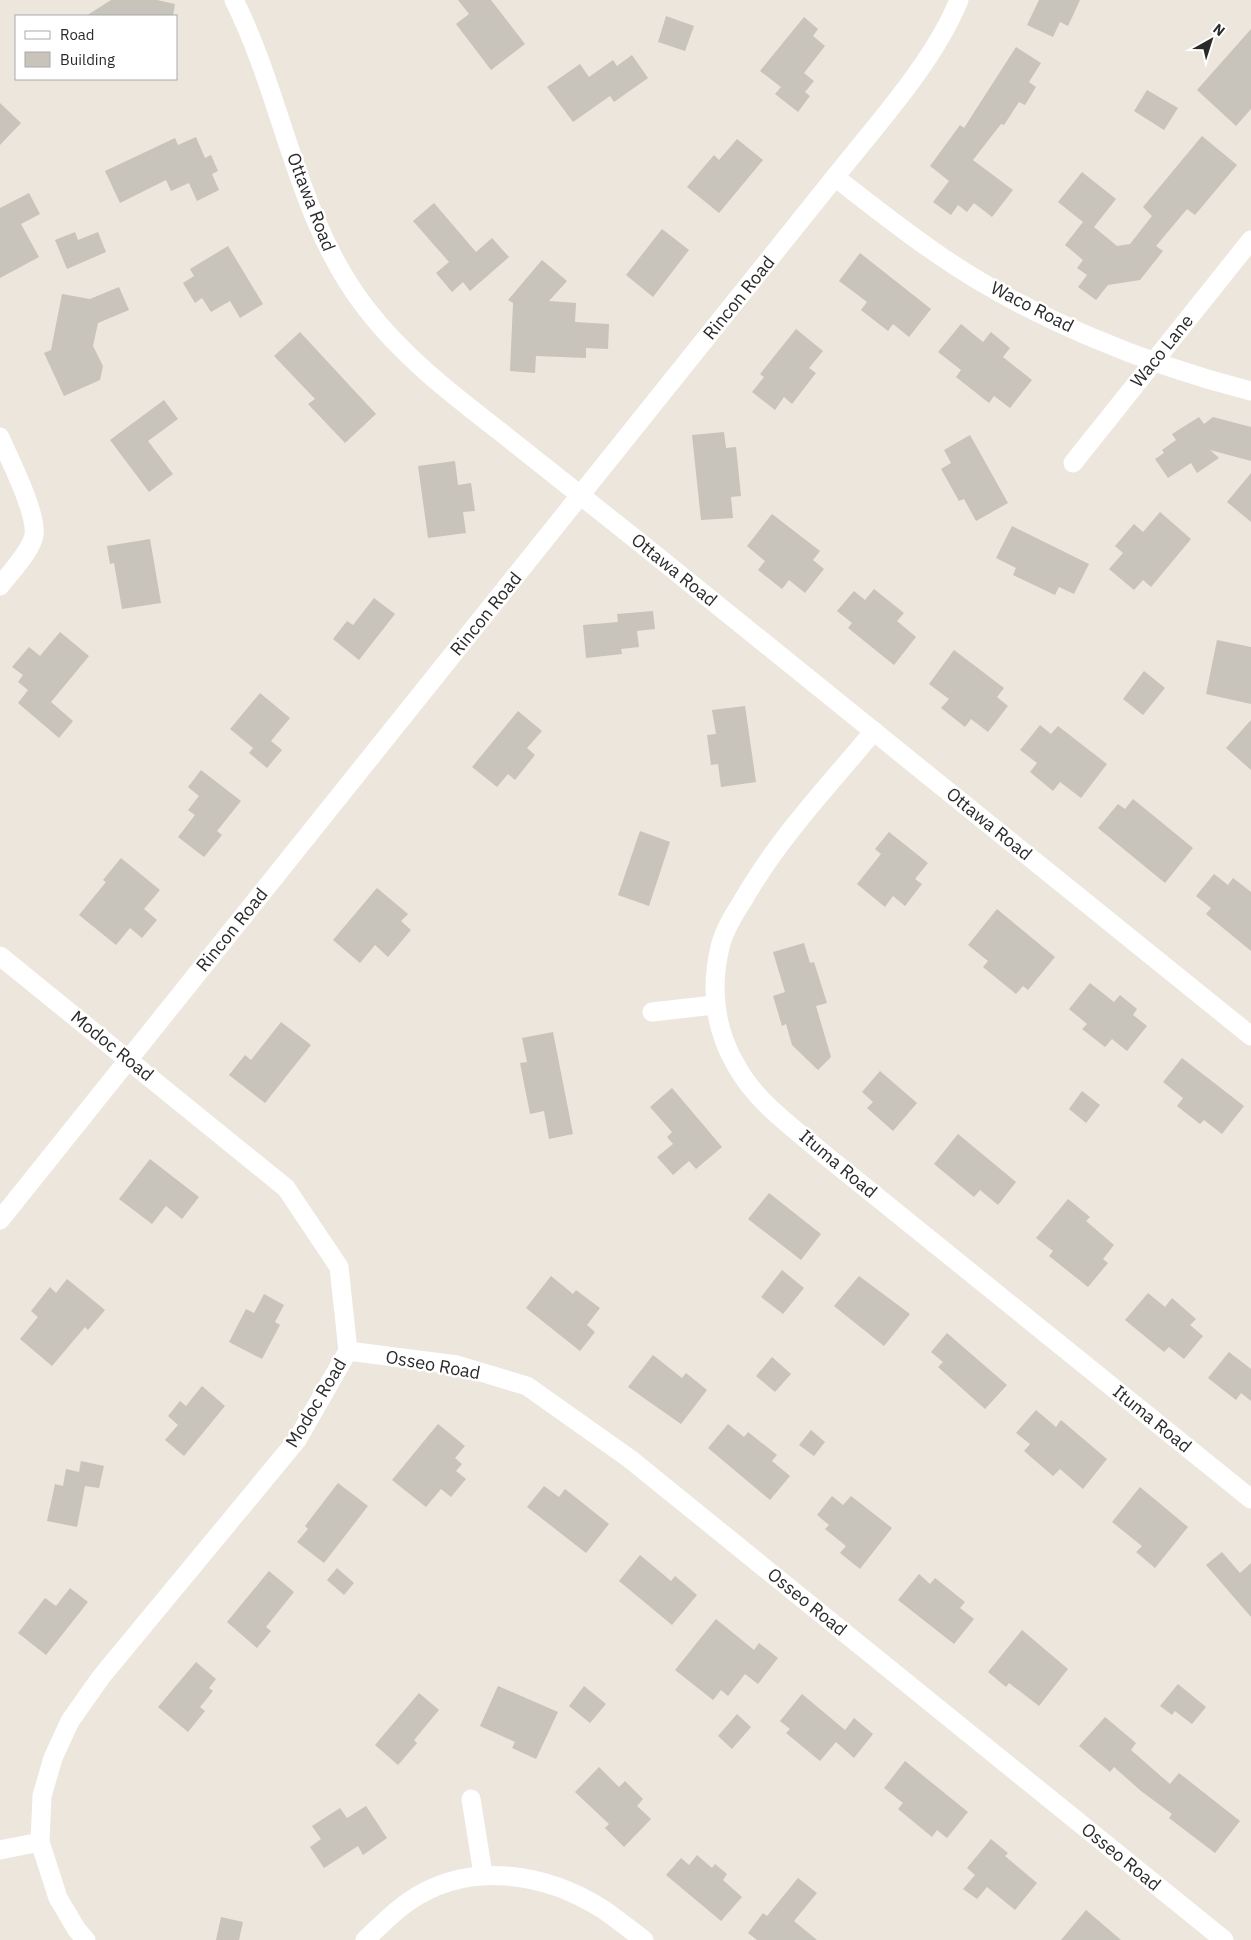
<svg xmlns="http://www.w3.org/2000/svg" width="1251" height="1940" viewBox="0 0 1251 1940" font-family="'IBM Plex Sans',sans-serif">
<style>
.building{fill:#c8c3bb}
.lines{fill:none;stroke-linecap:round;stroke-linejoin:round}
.minor{stroke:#fff;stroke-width:19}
.labels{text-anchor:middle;stroke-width:5;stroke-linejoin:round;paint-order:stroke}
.street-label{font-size:18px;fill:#2a2a2a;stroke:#fff}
</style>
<rect width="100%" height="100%" fill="#ede6dc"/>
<g class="building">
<path d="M111 0H157L175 4 173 16H86Z"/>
<path d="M458 0H491L525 44 491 70 456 24 469 14Z"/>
<path d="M1039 0H1080L1068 26 1060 22 1053 37 1027 25Z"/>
<path d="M666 16 694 26 685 51 658 42Z"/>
<path d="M804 17 818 29 813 36 825 46 804 73 814 81 805 92 810 96 798 112 775 94 781 87 760 71Z"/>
<path d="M1251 29V109L1236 126 1197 90Z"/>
<path d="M1016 47 1041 63 1029 82 1036 87 1025 105 1019 102 1004 125 1001 124 973 160 1013 190 992 217 974 203 967 212 958 205 951 215 933 202 949 181 930 166 960 125 964 128Z"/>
<path d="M632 55 648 78 614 102 610 96 573 122 547 87 580 64 589 77 613 60 617 66Z"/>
<path d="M1147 90 1178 108 1164 130 1134 111Z"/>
<path d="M0 103 21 123 0 145Z"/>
<path d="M1202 136 1237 165 1195 215 1187 209 1156 246 1163 251 1140 280 1108 285 1096 300 1078 287 1087 275 1077 268 1083 260 1065 245 1083 222 1058 202 1082 172 1116 199 1094 227 1117 246 1130 244 1152 216 1143 207Z"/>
<path d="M196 137 205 158 211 155 218 171 212 174 219 190 197 201 189 183 171 191 166 180 120 203 105 171 175 138 178 145Z"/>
<path d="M737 139 763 160 719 213 687 187 714 155 719 160Z"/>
<path d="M29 193 40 214 21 224 39 257 0 278V208Z"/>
<path d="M434 203 476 252 492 238 509 257 470 291 463 282 452 292 436 273 449 262 413 221Z"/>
<path d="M662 229 689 250 653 297 626 275Z"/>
<path d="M75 232 78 240 98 232 106 252 67 269 55 240Z"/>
<path d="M228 246 263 304 240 318 230 301 211 312 202 298 195 303 183 283 194 276 190 269Z"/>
<path d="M860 253 931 309 909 337 893 324 888 331 861 310 867 302 839 281Z"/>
<path d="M542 260 567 281 549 301 576 303 575 322 609 324 608 349 586 348V358L536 356 535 373 510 371 513 303 508 300Z"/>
<path d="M119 287 129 310 98 323 93 346 103 366 100 380 64 396 44 353 51 350 62 294 90 299Z"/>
<path d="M961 324 983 342 991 332 1010 348 1003 357 1032 380 1010 408 994 396 989 403 956 377 961 370 938 352Z"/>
<path d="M796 329 823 351 809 368 816 373 792 404 784 397 775 410 752 392 764 377 760 374Z"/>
<path d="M300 332 376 414 345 443 308 404 315 399 274 356Z"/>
<path d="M164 400 178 419 148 441 173 474 149 492 110 440Z"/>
<path d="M1199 417 1204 424 1213 417 1251 427V461L1210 450 1219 458 1197 473 1191 463 1168 478 1155 459 1164 453 1162 450 1176 440 1172 434Z"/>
<path d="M724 432 726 448 736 447 741 496 731 497 733 518 701 520 692 435Z"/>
<path d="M970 435 1008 503 976 521 964 499 959 501 941 469 951 463 944 450Z"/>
<path d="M455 461 458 485 471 483 475 511 463 512 466 533 428 538 418 466Z"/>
<path d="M1251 473V522L1227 502Z"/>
<path d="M1160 512 1191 539 1151 587 1143 580 1134 590 1109 569 1123 553 1115 546 1134 524 1143 532Z"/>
<path d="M772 514 820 551 813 560 824 569 805 593 789 580 782 589 758 570 765 561 747 546Z"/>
<path d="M1012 526 1089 564 1074 594 1059 587 1055 595 1013 575 1016 568 996 558Z"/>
<path d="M150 539 161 603 122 609 114 563 110 564 107 546Z"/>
<path d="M874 589 904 613 897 621 916 637 894 665 848 628 852 623 837 611 854 591 865 600Z"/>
<path d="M374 598 395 614 359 660 333 639 347 621 353 625Z"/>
<path d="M653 611 655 629 637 631 639 647 621 649 622 654 586 658 583 625 618 622 617 614Z"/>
<path d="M60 632 89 656 51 702 73 721 59 738 18 703 28 690 18 682 23 675 12 667 29 647 40 656Z"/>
<path d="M1217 640 1251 647V704L1206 694Z"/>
<path d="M954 650 1004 688 997 697 1008 706 988 732 971 719 965 727 941 708 949 699 929 684Z"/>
<path d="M1144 671 1165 688 1143 715 1123 699Z"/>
<path d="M260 693 290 718 271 741 282 750 267 768 249 753 253 748 230 729Z"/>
<path d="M745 706 756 782 721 787 718 764 711 765 707 735 716 734 712 710Z"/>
<path d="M518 711 542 731 527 748 535 755 515 780 508 774 497 787 472 767Z"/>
<path d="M1251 720V770L1226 748Z"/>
<path d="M1040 725 1051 734 1058 726 1107 764 1081 798 1060 782 1053 791 1030 772 1037 763 1020 750Z"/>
<path d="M201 770 241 801 217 831 222 835 204 857 178 837 195 815 188 810 199 796 188 787Z"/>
<path d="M1133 799 1193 848 1165 883 1098 828 1118 804 1125 809Z"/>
<path d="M640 831 670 842 649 906 618 895Z"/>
<path d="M889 832 928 863 915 879 922 884 905 906 893 896 885 907 857 884 881 854 875 849Z"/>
<path d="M121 858 160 890 144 909 157 920 142 938 130 928 116 945 79 915 106 882 103 880Z"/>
<path d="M1214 874 1228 885 1233 878 1251 892V951L1206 914 1211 908 1196 896Z"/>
<path d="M377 888 408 914 401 921 411 930 388 957 375 945 360 963 333 940Z"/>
<path d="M997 909 1055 957 1028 990 1023 986 1016 994 983 967 988 961 968 945Z"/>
<path d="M804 943 810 963 814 962 827 1003 816 1006 831 1057 818 1070 792 1045 786 1024 782 1026 773 996 785 992 773 952Z"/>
<path d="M1090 983 1114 1002 1120 995 1137 1009 1133 1015 1147 1026 1127 1051 1112 1039 1105 1047 1082 1029 1087 1024 1069 1009Z"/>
<path d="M281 1022 311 1045 265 1103 229 1075 245 1055 251 1060Z"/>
<path d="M553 1032 573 1134 549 1139 544 1111 530 1114 520 1063 527 1062 522 1038Z"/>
<path d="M1182 1058 1244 1106 1222 1134 1204 1120 1200 1124 1177 1106 1183 1098 1163 1082Z"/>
<path d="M880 1071 917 1103 893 1131 867 1108 873 1102 862 1092Z"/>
<path d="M672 1088 722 1147 696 1169 689 1161 673 1175 657 1157 673 1144 667 1137 672 1132 650 1107Z"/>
<path d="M1082 1091 1100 1105 1086 1123 1069 1109Z"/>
<path d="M958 1134 1016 1182 998 1205 980 1190 974 1197 934 1164Z"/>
<path d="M150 1159 199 1197 182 1219 166 1206 152 1224 119 1199Z"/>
<path d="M769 1193 821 1234 801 1260 748 1219Z"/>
<path d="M1068 1199 1090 1217 1086 1221 1114 1245 1103 1259 1108 1263 1088 1287 1049 1256 1053 1251 1036 1238Z"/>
<path d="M782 1270 804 1288 783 1314 761 1297Z"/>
<path d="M551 1276 573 1294 576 1290 600 1308 587 1325 595 1332 580 1351 526 1308Z"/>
<path d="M859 1276 910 1314 884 1346 834 1306Z"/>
<path d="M67 1279 105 1310 88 1330 85 1327 52 1366 20 1339 38 1317 31 1311 50 1287 56 1293Z"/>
<path d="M1148 1293 1165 1307 1172 1298 1196 1319 1190 1325 1203 1336 1184 1359 1169 1347 1164 1352 1125 1320Z"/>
<path d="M264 1294 284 1305 275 1322 280 1325 262 1359 229 1342 246 1309 254 1313Z"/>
<path d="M947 1333 1007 1385 985 1409 938 1367 943 1362 931 1352Z"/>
<path d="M1229 1352 1251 1369V1401L1241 1393 1236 1400 1208 1378Z"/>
<path d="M653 1355 682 1378 686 1373 707 1390 681 1424 628 1387Z"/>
<path d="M772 1357 791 1374 775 1392 756 1376Z"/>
<path d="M202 1386 225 1406 184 1456 165 1440 178 1425 168 1416 180 1401 186 1406Z"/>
<path d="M1036 1410 1056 1427 1061 1420 1107 1459 1083 1489 1060 1469 1053 1476 1024 1451 1030 1444 1016 1433Z"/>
<path d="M438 1424 465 1446 455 1458 462 1464 456 1471 466 1479 451 1497 441 1489 426 1507 392 1480Z"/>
<path d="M728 1424 744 1437 748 1432 777 1455 772 1461 790 1476 770 1500 708 1448Z"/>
<path d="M811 1430 825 1442 814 1456 799 1445Z"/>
<path d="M81 1461 104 1466 99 1488 85 1486 77 1527 47 1521 55 1484 63 1486 66 1469 79 1472Z"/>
<path d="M338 1483 368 1506 324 1563 297 1542 308 1529 305 1526Z"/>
<path d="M544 1486 559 1497 565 1489 609 1524 586 1553 527 1507Z"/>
<path d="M1140 1487 1188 1527 1155 1568 1136 1552 1142 1546 1112 1522Z"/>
<path d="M832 1496 843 1505 851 1496 892 1528 860 1569 840 1553 846 1546 825 1529 829 1525 817 1515Z"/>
<path d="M1222 1552 1240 1573 1251 1563V1617L1206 1565Z"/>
<path d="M640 1555 671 1581 675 1576 697 1595 672 1625 619 1581Z"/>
<path d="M337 1568 354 1583 344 1595 327 1580Z"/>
<path d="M269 1571 294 1592 266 1627 271 1631 257 1648 227 1622Z"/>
<path d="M919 1574 930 1584 935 1578 965 1602 960 1608 974 1619 954 1644 898 1600Z"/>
<path d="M70 1588 88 1602 46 1655 18 1633 45 1598 56 1606Z"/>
<path d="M716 1619 754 1650 759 1643 778 1658 758 1684 745 1674 728 1696 721 1690 713 1700 675 1670Z"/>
<path d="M1022 1630 1068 1669 1039 1706 1009 1683 1006 1687 988 1672Z"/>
<path d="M196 1662 216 1679 209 1688 213 1691 200 1707 205 1711 188 1732 158 1707Z"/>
<path d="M1178 1684 1206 1707 1192 1724 1175 1711 1172 1715 1160 1706Z"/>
<path d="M498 1686 558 1712 536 1759 512 1748 515 1742 480 1726Z"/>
<path d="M584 1686 606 1704 590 1723 569 1706Z"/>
<path d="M419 1693 439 1710 414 1740 417 1743 398 1765 375 1745Z"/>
<path d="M802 1694 845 1730 854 1718 873 1734 854 1758 836 1742 820 1761 786 1733 790 1729 780 1721Z"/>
<path d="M737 1714 751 1727 732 1749 718 1736Z"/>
<path d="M1105 1717 1136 1743 1131 1750 1170 1784 1179 1773 1240 1821 1215 1853 1169 1818 1172 1814 1141 1791 1114 1767 1110 1772 1079 1746Z"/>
<path d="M905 1761 968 1812 947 1838 937 1830 932 1837 898 1809 903 1803 884 1788Z"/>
<path d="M599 1767 619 1787 625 1781 643 1799 637 1806 651 1819 624 1847 605 1828 609 1824 575 1792Z"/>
<path d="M366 1806 387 1838 363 1855 358 1846 324 1868 310 1847 321 1839 312 1826 340 1808 347 1818Z"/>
<path d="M991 1839 1008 1853 1005 1856 1037 1883 1015 1910 987 1887 977 1899 963 1889 975 1875 967 1868Z"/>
<path d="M697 1855 712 1868 715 1864 727 1874 723 1880 742 1897 721 1921 666 1875 681 1858 689 1865Z"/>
<path d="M798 1878 817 1893 794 1921 817 1940H757L748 1933 763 1913 767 1916Z"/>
<path d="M1086 1910 1121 1940H1061Z"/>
<path d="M221 1917 243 1922 239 1940H216Z"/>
</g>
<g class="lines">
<g class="minor">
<path d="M234 0C284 100 296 217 365 307 403 357 453 395 502 433 550 471 599 510 648 549 849 711 1050 873 1251 1036"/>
<path d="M835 177C868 203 901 229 936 253 1026 316 1144 364 1251 391"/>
<path d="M0 437C9 459 37 512 34 535 32 550 9 574 0 586"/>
<path d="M1073 463 1251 240"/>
<path d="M874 731C828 786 777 840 742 902 734 914 725 929 721 943 710 986 713 1027 737 1067 757 1103 794 1128 825 1155L1251 1499"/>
<path d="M0 956 286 1188 339 1267 348 1351 297 1440 101 1677 70 1721 53 1758 42 1796 40 1842 58 1898 77 1930 86 1940"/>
<path d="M652 1012 714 1005"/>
<path d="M0 1220 835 177C877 124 934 62 959 0"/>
<path d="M348 1351 457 1365 527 1386 630 1459 1224 1940"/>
<path d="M471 1799 483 1874"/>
<path d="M0 1850 40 1842"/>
<path d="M365 1940C379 1927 392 1913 408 1902 468 1860 545 1872 604 1910 618 1920 631 1930 644 1940"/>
</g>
</g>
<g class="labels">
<g class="street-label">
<text transform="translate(311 202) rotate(69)" y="6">Ottawa Road</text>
<text transform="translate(739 298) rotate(-51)" y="6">Rincon Road</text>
<text transform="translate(1032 307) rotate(27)" y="6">Waco Road</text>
<text transform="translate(1162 351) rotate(-51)" y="6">Waco Lane</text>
<text transform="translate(674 570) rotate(39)" y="6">Ottawa Road</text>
<text transform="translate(486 614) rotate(-51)" y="6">Rincon Road</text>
<text transform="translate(989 824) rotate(39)" y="6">Ottawa Road</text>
<text transform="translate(232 930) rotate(-51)" y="6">Rincon Road</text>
<text transform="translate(112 1046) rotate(39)" y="6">Modoc Road</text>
<text transform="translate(838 1164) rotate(40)" y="6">Ituma Road</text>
<text transform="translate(433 1365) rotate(10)" y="6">Osseo Road</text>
<text transform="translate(316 1403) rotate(-59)" y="6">Modoc Road</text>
<text transform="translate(1152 1419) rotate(39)" y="6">Ituma Road</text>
<text transform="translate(807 1602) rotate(39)" y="6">Osseo Road</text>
<text transform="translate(1121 1857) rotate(39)" y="6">Osseo Road</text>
</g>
</g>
<rect x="15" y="15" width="162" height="65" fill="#ffffff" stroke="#aaaaaa"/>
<rect x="25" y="31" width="25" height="8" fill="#ffffff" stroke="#aaaaaa"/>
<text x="60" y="40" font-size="15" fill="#2a2a2a">Road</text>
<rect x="25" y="52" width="25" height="15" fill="#c8c3bb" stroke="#aaaaaa"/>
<text x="60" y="65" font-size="15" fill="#2a2a2a">Building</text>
<g transform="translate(1211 40) rotate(39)" stroke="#ffffff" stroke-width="4" paint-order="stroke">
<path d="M0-4L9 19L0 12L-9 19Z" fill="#2a2a2a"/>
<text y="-8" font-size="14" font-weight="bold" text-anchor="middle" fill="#2a2a2a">N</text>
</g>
</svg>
